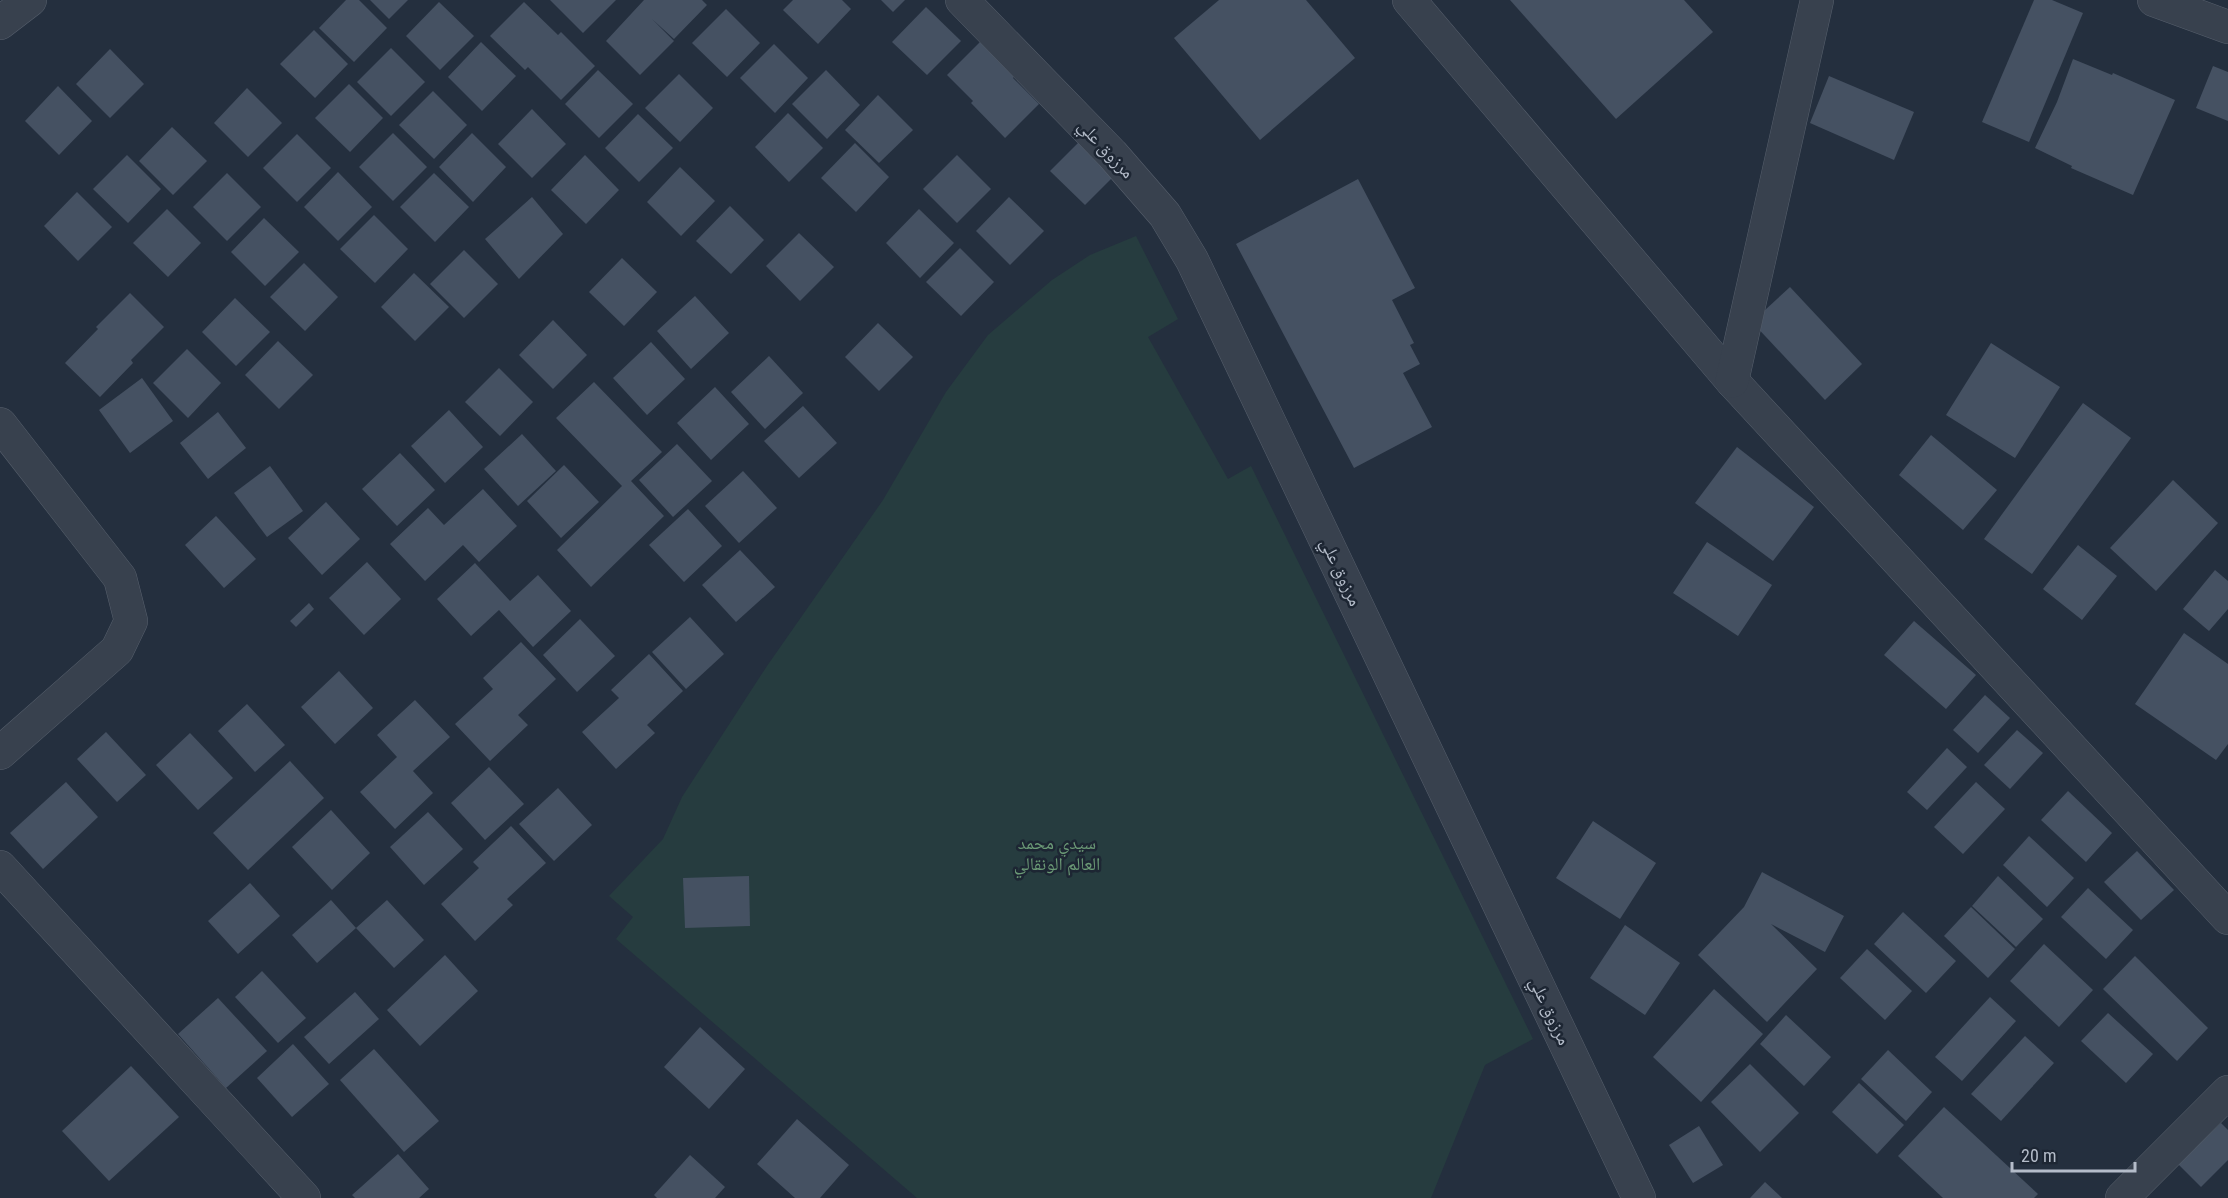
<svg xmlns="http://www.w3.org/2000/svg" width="2228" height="1198" viewBox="0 0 2228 1198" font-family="'Roboto Condensed','Noto Naskh Arabic',sans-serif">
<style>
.green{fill:#263c3f}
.building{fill:#455162}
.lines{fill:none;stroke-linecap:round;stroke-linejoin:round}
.street-casing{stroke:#565f6c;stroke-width:34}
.street{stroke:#38414e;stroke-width:33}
.labels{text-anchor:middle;stroke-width:5;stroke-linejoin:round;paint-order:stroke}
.street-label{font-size:18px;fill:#b4bcc9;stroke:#1d2633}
.park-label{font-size:18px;fill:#6b9a76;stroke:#1d2633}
</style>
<rect width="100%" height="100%" fill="#242f3e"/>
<path class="green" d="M1136 236 1178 319 1148 337 1228 479 1251 466 1533 1039 1485 1065 1431 1198H917L616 939 633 917 609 896 663 839 682 797 767 666 883 500 946 392 988 335 1052 280 1090 255Z"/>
<g class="building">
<path d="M346 0H359L387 28 354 62 319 28Z"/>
<path d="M370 0H408L389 19Z"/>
<path d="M550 0H616L583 33Z"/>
<path d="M644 0H702L707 5 674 39 652 19 674 41 640 75 606 41Z"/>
<path d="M793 0H842L851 9 818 44 783 10Z"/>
<path d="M881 0H905L893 12Z"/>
<path d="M1219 0H1306L1355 58 1260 140 1174 38Z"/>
<path d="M1510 0H1684L1713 32 1616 119Z"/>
<path d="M2034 0H2052L2083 13 2029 142 1982 122Z"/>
<path d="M439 2 474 36 440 70 406 36Z"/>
<path d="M524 2 558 35 561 32 595 66 561 100 528 67 525 70 490 36Z"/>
<path d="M926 7 961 41 927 75 892 42Z"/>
<path d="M726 9 760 43 727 77 692 43Z"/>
<path d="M314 30 348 64 315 98 280 64Z"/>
<path d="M981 41 1015 75 1013 78 1039 104 1005 138 971 103 973 101 947 75Z"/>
<path d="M481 42 516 76 482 111 448 77Z"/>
<path d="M774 44 808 78 775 113 740 78Z"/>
<path d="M391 48 425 82 391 116 357 82Z"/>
<path d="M110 49 144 84 110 118 76 84Z"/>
<path d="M2073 59 2112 75 2113 73 2175 100 2133 195 2071 168 2072 166 2035 148 2057 102Z"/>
<path d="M2213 66 2228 72V121L2196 108Z"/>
<path d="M598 70 633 104 599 138 565 104Z"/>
<path d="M826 70 860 105 827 139 792 104Z"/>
<path d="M679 74 713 108 680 142 645 108Z"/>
<path d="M1829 76 1914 112 1894 160 1810 123Z"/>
<path d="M349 84 383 118 350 152 315 118Z"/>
<path d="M58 86 92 121 59 155 25 121Z"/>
<path d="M247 88 282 123 248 157 214 123Z"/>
<path d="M433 91 467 125 434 159 399 125Z"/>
<path d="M878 95 913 130 879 163 845 130Z"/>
<path d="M532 109 566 144 532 178 498 144Z"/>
<path d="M788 113 823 148 789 182 755 147Z"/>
<path d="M638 114 673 148 639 182 605 148Z"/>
<path d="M172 127 207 161 173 195 139 161Z"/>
<path d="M393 133 427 167 393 201 359 167Z"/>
<path d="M472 133 506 167 473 202 439 167Z"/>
<path d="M297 134 331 168 297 202 263 168Z"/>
<path d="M1084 137 1119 171 1085 205 1050 171Z"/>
<path d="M855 143 889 177 856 212 821 178Z"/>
<path d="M127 155 161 189 128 223 93 189Z"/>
<path d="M585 155 619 190 586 224 551 190Z"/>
<path d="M957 155 991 189 957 223 923 189Z"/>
<path d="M680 167 715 201 681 236 647 202Z"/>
<path d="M338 172 372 207 338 241 304 207Z"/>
<path d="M227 173 261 207 227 241 193 207Z"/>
<path d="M434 173 469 207 435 242 400 207Z"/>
<path d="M1358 179 1415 288 1392 300 1414 343 1410 345 1420 364 1403 373 1432 427 1354 468 1236 244Z"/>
<path d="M77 192 112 227 78 261 44 226Z"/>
<path d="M532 197 563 234 519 279 485 239Z"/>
<path d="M1009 197 1044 231 1010 265 976 231Z"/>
<path d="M730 206 764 240 731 274 696 241Z"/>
<path d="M167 209 201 243 168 277 133 243Z"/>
<path d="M919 209 954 243 920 278 886 243Z"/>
<path d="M374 215 408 249 375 283 340 249Z"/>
<path d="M264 218 299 252 265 286 231 252Z"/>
<path d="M799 233 834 267 800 301 766 266Z"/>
<path d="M960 248 994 282 961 316 926 282Z"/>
<path d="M464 250 498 284 464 318 430 284Z"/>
<path d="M622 258 657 292 624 326 589 292Z"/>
<path d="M304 263 338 297 305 331 270 297Z"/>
<path d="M414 273 449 307 415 341 381 307Z"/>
<path d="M1790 287 1862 364 1825 400 1752 322Z"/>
<path d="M130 293 164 327 131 360 133 363 100 397 65 363 98 329 96 327Z"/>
<path d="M695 296 729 333 691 369 657 331Z"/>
<path d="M235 298 270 332 236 366 202 332Z"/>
<path d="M553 320 587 355 553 389 519 355Z"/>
<path d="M878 323 913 357 879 391 845 357Z"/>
<path d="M278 341 313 375 279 409 245 375Z"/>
<path d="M651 342 685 379 647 415 613 378Z"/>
<path d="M1991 343 2060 387 2015 458 1946 415Z"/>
<path d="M187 349 221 383 188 418 153 383Z"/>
<path d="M769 356 803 393 765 429 731 392Z"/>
<path d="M499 368 533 402 500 436 465 402Z"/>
<path d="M142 378 173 421 130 453 99 410Z"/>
<path d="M594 382 662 452 631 481 664 516 591 587 557 550 622 486 556 418Z"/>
<path d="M715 387 749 424 711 460 677 423Z"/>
<path d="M2083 403 2131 438 2032 574 1984 539Z"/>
<path d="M803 406 837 443 799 478 764 441Z"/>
<path d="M449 410 483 447 445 483 411 446Z"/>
<path d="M218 412 246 448 208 479 180 443Z"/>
<path d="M522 434 556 471 518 506 484 469Z"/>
<path d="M1931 435 1997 490 1963 530 1899 475Z"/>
<path d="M677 444 712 481 673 517 639 480Z"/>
<path d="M1737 447 1814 507 1773 561 1695 503Z"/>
<path d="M400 453 435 490 397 526 362 489Z"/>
<path d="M564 465 599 502 561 538 527 501Z"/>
<path d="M270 466 303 511 267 537 234 493Z"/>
<path d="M743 471 777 508 739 543 705 506Z"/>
<path d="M2173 480 2218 523 2156 591 2110 548Z"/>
<path d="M483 489 517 526 479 562 463 545 425 581 390 544 428 508 444 525Z"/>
<path d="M326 502 360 539 322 575 288 538Z"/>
<path d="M688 509 722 546 684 582 649 545Z"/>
<path d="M216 516 256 559 224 588 185 545Z"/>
<path d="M1707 542 1772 585 1738 636 1673 593Z"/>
<path d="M2078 545 2117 576 2082 620 2043 589Z"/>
<path d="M740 550 775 587 736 622 702 585Z"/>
<path d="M367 562 401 599 364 635 329 598Z"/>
<path d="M475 563 510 601 538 575 571 611 533 647 499 610 471 636 437 599Z"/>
<path d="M2215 570 2228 581V609L2209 631 2183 609Z"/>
<path d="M309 603 314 609 296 627 290 621Z"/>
<path d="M690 617 724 654 686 689 652 652Z"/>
<path d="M580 619 615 656 577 692 543 655Z"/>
<path d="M1914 621 1976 675 1946 709 1884 655Z"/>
<path d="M2184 633 2228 664V744L2216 760 2135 704Z"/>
<path d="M521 642 556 679 518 715 528 725 490 761 455 724 493 689 483 678Z"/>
<path d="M649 654 683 691 647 725 655 733 616 769 582 732 619 698 611 690Z"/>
<path d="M339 671 373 708 335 744 301 707Z"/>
<path d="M1985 695 2010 718 1978 753 1953 730Z"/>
<path d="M415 700 450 737 413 771 433 793 395 829 360 792 397 757 377 735Z"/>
<path d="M247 704 285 745 255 772 218 731Z"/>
<path d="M2017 730 2043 753 2010 789 1984 765Z"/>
<path d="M106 732 146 775 117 802 77 759Z"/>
<path d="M190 733 233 778 198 810 156 765Z"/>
<path d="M1947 748 1967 767 1927 810 1907 792Z"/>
<path d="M290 761 324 798 248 870 213 833Z"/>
<path d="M489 767 524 804 485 840 451 803Z"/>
<path d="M66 782 98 817 43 869 10 833Z"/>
<path d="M1976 782 2005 809 1963 854 1934 827Z"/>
<path d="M558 788 592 825 554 861 519 824Z"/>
<path d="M2068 791 2112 833 2086 862 2041 820Z"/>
<path d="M331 810 370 853 332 890 292 847Z"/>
<path d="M428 812 463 849 424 885 390 847Z"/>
<path d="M1593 821 1656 863 1620 919 1556 878Z"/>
<path d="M511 826 546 863 507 899 513 905 475 941 441 904 479 868 473 862Z"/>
<path d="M2029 836 2074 878 2047 907 2003 865Z"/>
<path d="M2137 851 2174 890 2141 920 2104 882Z"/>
<path d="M1762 872 1844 916 1825 952 1771 924 1817 969 1767 1022 1698 955 1744 907Z"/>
<path d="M749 876 750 926 685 928 683 878Z"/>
<path d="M1998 876 2043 919 2016 947 1972 906Z"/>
<path d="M250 883 280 916 238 954 208 921Z"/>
<path d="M2088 888 2133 930 2106 959 2061 917Z"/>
<path d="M331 900 356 928 317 963 292 935Z"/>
<path d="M387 900 424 940 394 968 356 928Z"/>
<path d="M1971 907 2015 949 1988 978 1944 936Z"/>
<path d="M1903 912 1956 961 1926 993 1874 944Z"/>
<path d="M1625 925 1680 963 1645 1015 1590 978Z"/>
<path d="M2044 944 2093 990 2059 1027 2010 981Z"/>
<path d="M1867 949 1912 991 1885 1020 1840 978Z"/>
<path d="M445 955 478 991 420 1046 387 1010Z"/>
<path d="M2135 956 2208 1028 2177 1061 2103 989Z"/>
<path d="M262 971 306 1018 278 1043 235 997Z"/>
<path d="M1714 989 1763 1034 1701 1102 1653 1057Z"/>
<path d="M355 992 379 1019 329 1064 304 1037Z"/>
<path d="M1990 997 2016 1021 1962 1081 1935 1057Z"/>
<path d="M218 998 267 1051 226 1088 178 1034Z"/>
<path d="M2108 1013 2153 1054 2126 1083 2081 1041Z"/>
<path d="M1786 1015 1831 1057 1804 1086 1760 1044Z"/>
<path d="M700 1027 745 1069 709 1109 664 1067Z"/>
<path d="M2025 1036 2054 1063 2001 1121 1971 1094Z"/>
<path d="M293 1044 329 1084 292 1117 257 1078Z"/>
<path d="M374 1049 439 1121 404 1152 340 1080Z"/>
<path d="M1888 1050 1932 1092 1906 1121 1861 1079Z"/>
<path d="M1750 1064 1799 1113 1760 1152 1711 1102Z"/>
<path d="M131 1066 179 1117 109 1181 62 1131Z"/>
<path d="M1859 1083 1904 1125 1877 1154 1832 1112Z"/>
<path d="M1944 1107 2038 1194 2034 1198H1943L1898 1156Z"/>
<path d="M797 1119 849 1165 820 1198H795L757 1164Z"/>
<path d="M2221 1123 2228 1130V1160L2201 1187 2178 1164Z"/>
<path d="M1699 1126 1723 1165 1693 1183 1669 1145Z"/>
<path d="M398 1154 429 1189 419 1198H355L352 1195Z"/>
<path d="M690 1155 725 1187 715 1198H657L654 1195Z"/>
<path d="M1765 1182 1782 1198H1750Z"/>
</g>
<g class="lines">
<defs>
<g id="street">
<path d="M962 0 1112 154 1165 215 1192 260 1639 1198"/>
<path d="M1409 0 1732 381 2228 918"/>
<path d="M2154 0 2228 27"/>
<path d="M0 23 30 0"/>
<path d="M1732 381 1817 0"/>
<path d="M0 424 120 578 131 621 117 650 0 753"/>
<path d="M0 867 304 1198"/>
<path d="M2122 1198 2228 1092"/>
</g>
</defs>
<use href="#street" class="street-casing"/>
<use href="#street" class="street"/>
</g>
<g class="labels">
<g class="street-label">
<text transform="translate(1106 149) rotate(47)" y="6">مرزوق علي</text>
<text transform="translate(1341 572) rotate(65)" y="6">مرزوق علي</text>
<text transform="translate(1550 1011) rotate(65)" y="6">مرزوق علي</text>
</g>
<g class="park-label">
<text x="1057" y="849">سيدي محمد<tspan x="1057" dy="21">العالم الونقالي</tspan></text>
</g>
</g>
<path d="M2012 1162v9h123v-9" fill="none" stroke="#b4bcc9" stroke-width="3"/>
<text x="2021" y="1162" font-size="18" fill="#b4bcc9" stroke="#1d2633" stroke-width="4.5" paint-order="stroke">20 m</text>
</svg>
